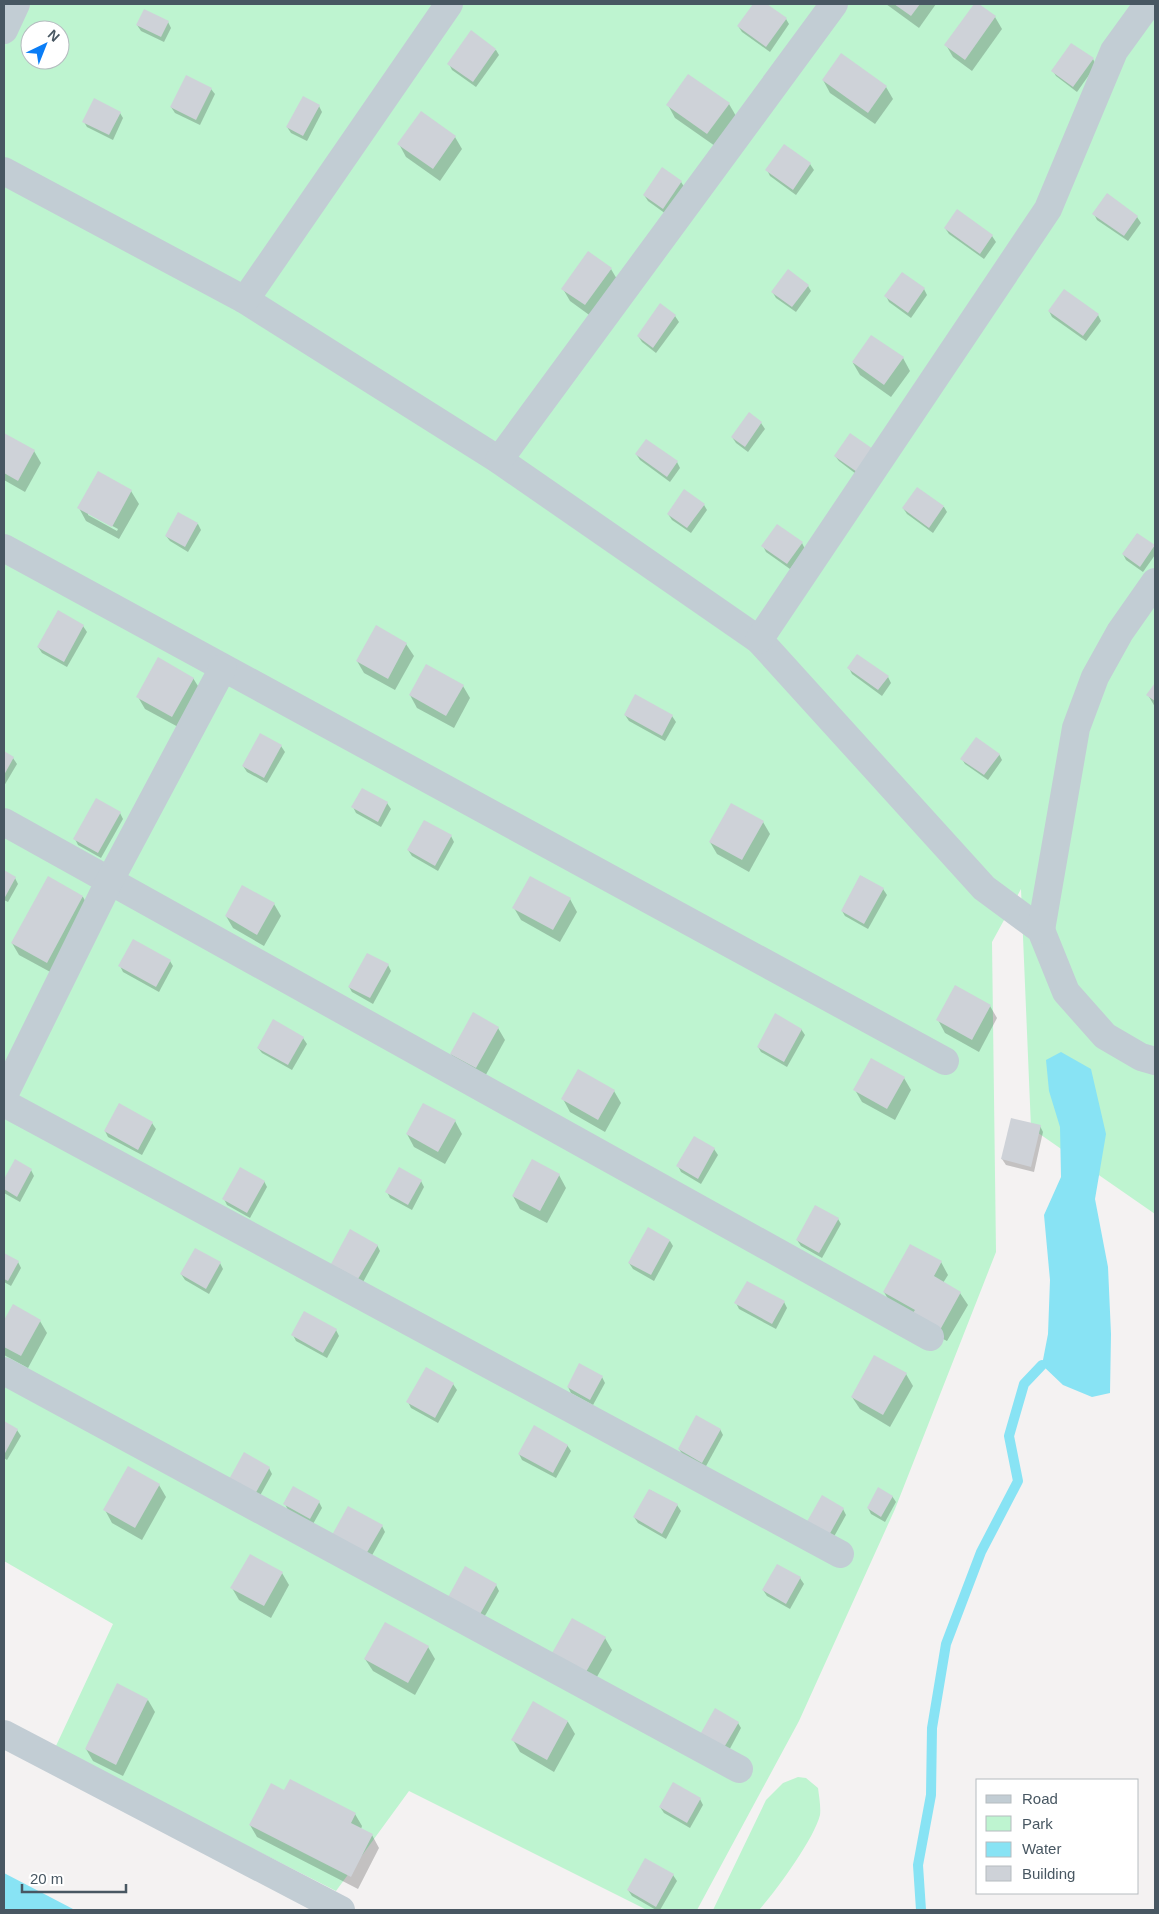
<svg xmlns="http://www.w3.org/2000/svg" width="1159" height="1914" viewBox="0 0 1159 1914" font-family="Helvetica,sans-serif">
<style>
.green{fill:#bef4d0;fill-rule:evenodd}
.water{fill:#88e3f4}
.shadow{fill:#0003;fill-rule:evenodd}
.lines{fill:none;stroke-linecap:round;stroke-linejoin:round}
.stream{stroke:#88e3f4;stroke-width:10}
.building{fill:#ced2d8}
.minor{stroke:#c2cdd4;stroke-width:28}
</style>
<rect width="100%" height="100%" fill="#f4f2f2"/>
<g class="green">
<path d="M4 4H1155V1214L1031 1128 1021 889 992 942 996 1252 895 1509 799 1721 697 1910H647L409 1791 336 1891 55 1748 113 1624 4 1561ZM30 30H60V60H30Z"/>
<path d="M798 1777 806 1778 818 1788C819 1796 821 1807 820 1815 814 1839 776 1891 759 1910H713L766 1800 783 1783Z"/>
</g>
<g class="water">
<path d="M1061 1052 1091 1069 1106 1134 1095 1199 1108 1267 1111 1334 1110 1393 1092 1397 1063 1385 1042 1365 1048 1334 1050 1280 1044 1215 1061 1177 1060 1127 1049 1091 1046 1060Z"/>
<path d="M4 1873 73 1909 75 1910H4Z"/>
</g>
<g class="shadow">
<path d="M755 4H765L786 19 789 24 770 52 742 32 738 26Z"/>
<path d="M886 4H936L919 28Z"/>
<path d="M975 4 995 17 1002 29 972 71 953 57 946 45Z"/>
<path d="M168 22 171 28 164 42 141 31 137 25Z"/>
<path d="M496 50 499 55 476 87 452 70 449 64Z"/>
<path d="M1093 59 1096 65 1077 92 1056 76 1053 71Z"/>
<path d="M823 80 886 87 893 99 875 124 830 93Z"/>
<path d="M211 89 215 94 200 125 175 113 171 107Z"/>
<path d="M729 104 736 116 715 146 675 118 668 105Z"/>
<path d="M319 106 322 112 307 141 291 133 287 127Z"/>
<path d="M120 113 123 118 113 140 87 127 84 122Z"/>
<path d="M455 137 462 149 440 181 406 157 399 144Z"/>
<path d="M784 146 810 164 814 170 796 195 770 176 767 170Z"/>
<path d="M663 169 681 182 685 188 666 214 648 201 644 195Z"/>
<path d="M1107 195 1137 217 1141 223 1128 241 1097 220 1094 214Z"/>
<path d="M957 211 992 236 996 242 984 259 949 234 945 228Z"/>
<path d="M611 269 618 281 592 317 570 301 563 289Z"/>
<path d="M902 273 924 289 927 295 911 318 889 302 886 296Z"/>
<path d="M808 286 811 291 796 312 776 298 773 293Z"/>
<path d="M1049 311 1098 315 1101 321 1086 341 1052 317Z"/>
<path d="M675 316 679 322 656 353 642 342 638 336Z"/>
<path d="M903 358 910 371 891 397 860 375 853 363Z"/>
<path d="M761 423 765 429 748 452 736 443 732 437Z"/>
<path d="M4 434 34 451 41 463 25 492 4 480Z"/>
<path d="M850 435 860 477 839 461 835 456Z"/>
<path d="M636 454 677 462 680 468 670 482 640 460Z"/>
<path d="M98 473 131 491 139 504 119 539 86 521 79 508ZM88 513 118 529 117 531 88 515Z"/>
<path d="M704 505 707 510 691 533 672 520 668 514Z"/>
<path d="M944 507 947 512 933 533 907 514 903 508Z"/>
<path d="M198 524 201 530 188 552 170 541 166 536Z"/>
<path d="M1137 534 1155 548V555L1143 572 1126 560 1123 554Z"/>
<path d="M802 543 805 549 790 569 766 552 763 546Z"/>
<path d="M83 626 87 632 67 667 42 653 38 647Z"/>
<path d="M406 644 414 656 395 690 364 673 357 661Z"/>
<path d="M849 668 888 677 891 683 882 696 852 674Z"/>
<path d="M193 678 201 691 180 728 145 709 138 697Z"/>
<path d="M1155 685V707L1148 695Z"/>
<path d="M463 686 470 698 454 728 417 708 410 695Z"/>
<path d="M625 715 672 716 676 722 665 741 629 721Z"/>
<path d="M281 746 285 752 267 783 247 772 243 766Z"/>
<path d="M4 753 13 758 17 764 4 786Z"/>
<path d="M999 754 1002 760 988 780 965 764 962 759Z"/>
<path d="M387 803 391 809 381 827 356 813 353 807Z"/>
<path d="M120 813 123 819 101 858 78 845 75 839Z"/>
<path d="M763 822 770 834 749 872 717 854 710 842Z"/>
<path d="M451 836 454 842 438 871 412 856 408 850Z"/>
<path d="M4 872 15 878 18 884 8 902 4 900Z"/>
<path d="M861 876 883 889 887 895 868 929 845 916 842 911Z"/>
<path d="M48 878 83 897 90 910 54 974 19 955 12 943Z"/>
<path d="M570 899 577 912 560 942 521 920 514 908Z"/>
<path d="M274 904 281 916 264 946 233 928 226 916Z"/>
<path d="M170 961 173 966 159 992 123 972 120 966Z"/>
<path d="M388 965 391 971 373 1004 352 992 349 987Z"/>
<path d="M990 1006 997 1018 979 1052 945 1033 938 1020Z"/>
<path d="M498 1028 505 1040 483 1080 458 1066 451 1054Z"/>
<path d="M801 1029 805 1035 787 1067 761 1052 758 1047Z"/>
<path d="M303 1038 307 1044 292 1070 262 1053 258 1048Z"/>
<path d="M904 1078 911 1090 895 1120 862 1102 855 1090Z"/>
<path d="M614 1091 621 1103 605 1132 570 1112 563 1099Z"/>
<path d="M120 1105 152 1123 156 1129 142 1155 108 1137 105 1131Z"/>
<path d="M455 1121 462 1134 445 1164 414 1147 407 1134Z"/>
<path d="M1040 1126 1043 1132 1034 1172 1006 1165 1002 1159Z"/>
<path d="M714 1149 718 1155 701 1184 681 1172 678 1166Z"/>
<path d="M15 1161 31 1170 34 1176 20 1202 4 1193V1181Z"/>
<path d="M559 1175 566 1188 547 1223 520 1209 513 1196Z"/>
<path d="M264 1181 267 1187 250 1218 227 1205 224 1199Z"/>
<path d="M421 1181 424 1187 412 1210 390 1198 387 1192Z"/>
<path d="M838 1219 841 1224 822 1258 801 1246 797 1240Z"/>
<path d="M670 1241 673 1246 654 1281 633 1269 629 1263Z"/>
<path d="M377 1245 380 1251 362 1284 336 1270Z"/>
<path d="M4 1254 18 1262 21 1268 11 1286 4 1282Z"/>
<path d="M941 1262 948 1275 943 1283 960 1293 968 1305 947 1341 920 1327 891 1304 884 1292Z"/>
<path d="M220 1263 223 1269 209 1294 185 1280 181 1274Z"/>
<path d="M784 1302 787 1308 776 1329 739 1309 736 1303Z"/>
<path d="M13 1306 40 1321 47 1333 28 1368 4 1355V1323Z"/>
<path d="M336 1330 339 1336 327 1358 296 1341 293 1335Z"/>
<path d="M906 1374 913 1386 890 1427 860 1409 852 1397Z"/>
<path d="M602 1377 605 1383 593 1405 571 1393 568 1387Z"/>
<path d="M453 1384 457 1390 438 1423 411 1408 408 1402Z"/>
<path d="M4 1422 17 1430 21 1436 7 1460 4 1458Z"/>
<path d="M720 1429 723 1435 705 1468 683 1455 679 1449Z"/>
<path d="M567 1445 571 1451 556 1478 522 1460 519 1454Z"/>
<path d="M269 1468 272 1474 257 1501 232 1487Z"/>
<path d="M159 1485 166 1497 142 1540 112 1523 105 1510Z"/>
<path d="M650 1490 677 1505 681 1511 666 1539 638 1523 634 1517Z"/>
<path d="M892 1496 896 1502 885 1522 871 1514 868 1508Z"/>
<path d="M319 1502 322 1508 313 1524 288 1510 285 1504Z"/>
<path d="M843 1509 846 1515 831 1542 810 1531Z"/>
<path d="M382 1526 385 1532 370 1559 337 1541Z"/>
<path d="M282 1573 289 1585 271 1618 239 1600 232 1588Z"/>
<path d="M800 1578 804 1584 790 1609 767 1596 763 1590Z"/>
<path d="M496 1585 499 1591 482 1621 452 1604Z"/>
<path d="M605 1638 612 1650 593 1684 561 1665Z"/>
<path d="M428 1647 435 1659 415 1695 373 1671 365 1659Z"/>
<path d="M148 1700 155 1712 123 1776 93 1761 86 1749Z"/>
<path d="M533 1703 568 1722 575 1734 554 1772 520 1752 513 1740Z"/>
<path d="M738 1723 741 1728 726 1756 703 1743Z"/>
<path d="M285 1792 355 1814 362 1826 361 1829 372 1835 379 1848 358 1889 257 1837 250 1825Z"/>
<path d="M700 1799 703 1805 690 1828 664 1813 660 1807Z"/>
<path d="M673 1875 677 1881 660 1910H656L632 1896 628 1890Z"/>
</g>
<g class="lines">
<path class="stream" d="M921 1910 918 1865 931 1795 932 1728 946 1644 981 1552 1018 1481 1009 1436 1024 1384 1042 1365"/>
</g>
<g class="building">
<path d="M753 4H767L787 18 766 47 737 26Z"/>
<path d="M894 4H920L911 16Z"/>
<path d="M974 4H979L996 16 965 60 944 45Z"/>
<path d="M144 9 169 21 161 37 136 25Z"/>
<path d="M471 30 496 49 473 82 447 64Z"/>
<path d="M1071 43 1094 58 1073 87 1051 71Z"/>
<path d="M841 53 887 86 868 113 822 80Z"/>
<path d="M688 74 730 103 707 134 666 105Z"/>
<path d="M186 75 212 88 196 120 170 107Z"/>
<path d="M303 96 320 105 303 136 286 127Z"/>
<path d="M94 98 121 112 109 135 82 122Z"/>
<path d="M421 111 456 136 433 169 397 144Z"/>
<path d="M784 144 811 163 793 190 765 170Z"/>
<path d="M662 167 682 181 663 209 643 195Z"/>
<path d="M1107 193 1138 216 1124 236 1092 214Z"/>
<path d="M957 209 993 235 980 254 944 228Z"/>
<path d="M588 251 612 268 585 305 561 289Z"/>
<path d="M788 269 809 285 792 307 771 292Z"/>
<path d="M902 272 925 288 908 313 884 296Z"/>
<path d="M1064 289 1099 314 1083 336 1048 311Z"/>
<path d="M660 303 676 315 653 348 637 336Z"/>
<path d="M871 335 904 357 884 385 852 362Z"/>
<path d="M749 412 762 422 745 447 731 437Z"/>
<path d="M4 433 35 450 18 481 4 473Z"/>
<path d="M850 433 873 449 857 472 834 456Z"/>
<path d="M646 439 678 461 667 477 635 454Z"/>
<path d="M98 471 132 490 112 527 77 508Z"/>
<path d="M917 487 944 506 929 528 902 508Z"/>
<path d="M684 489 705 504 687 528 667 514Z"/>
<path d="M178 512 198 523 185 547 165 536Z"/>
<path d="M777 524 803 542 787 564 761 546Z"/>
<path d="M1137 533 1155 545 1140 567 1122 554Z"/>
<path d="M58 610 84 625 64 662 37 647Z"/>
<path d="M376 625 407 643 388 679 356 661Z"/>
<path d="M857 654 889 676 878 690 847 668Z"/>
<path d="M158 657 194 678 172 717 136 697Z"/>
<path d="M426 664 464 685 446 716 409 695Z"/>
<path d="M1155 683V701L1146 695Z"/>
<path d="M635 694 673 715 662 736 624 715Z"/>
<path d="M260 733 282 745 264 778 242 766Z"/>
<path d="M976 737 1000 754 984 775 960 759Z"/>
<path d="M4 751 14 757 4 775Z"/>
<path d="M362 788 388 802 378 822 351 807Z"/>
<path d="M96 798 121 812 98 853 73 839Z"/>
<path d="M731 803 764 821 742 860 709 842Z"/>
<path d="M424 820 452 835 435 866 407 850Z"/>
<path d="M4 870 16 877 4 899Z"/>
<path d="M860 875 884 888 864 924 841 911Z"/>
<path d="M48 876 83 896 47 963 11 943Z"/>
<path d="M530 876 571 898 553 930 512 908Z"/>
<path d="M242 885 275 903 257 935 225 916Z"/>
<path d="M133 939 171 960 156 987 118 966Z"/>
<path d="M367 953 389 964 370 998 348 987Z"/>
<path d="M955 985 991 1005 972 1040 936 1020Z"/>
<path d="M473 1012 499 1027 476 1068 450 1054Z"/>
<path d="M775 1013 802 1029 784 1062 757 1047Z"/>
<path d="M273 1019 304 1037 288 1065 257 1048Z"/>
<path d="M871 1058 905 1077 887 1109 853 1090Z"/>
<path d="M578 1069 615 1090 598 1120 561 1099Z"/>
<path d="M119 1103 153 1122 138 1150 104 1131Z"/>
<path d="M423 1103 456 1120 438 1152 406 1134Z"/>
<path d="M1011 1118 1041 1125 1031 1167 1001 1159Z"/>
<path d="M694 1136 715 1148 698 1179 676 1166Z"/>
<path d="M15 1159 32 1169 17 1197 4 1189V1179Z"/>
<path d="M532 1159 560 1174 540 1211 512 1196Z"/>
<path d="M240 1167 265 1181 247 1213 222 1199Z"/>
<path d="M399 1167 422 1180 408 1205 385 1192Z"/>
<path d="M815 1205 839 1218 819 1253 796 1240Z"/>
<path d="M648 1227 670 1240 651 1275 628 1263Z"/>
<path d="M350 1229 378 1245 358 1279 331 1264Z"/>
<path d="M910 1244 942 1261 934 1276 961 1292 940 1330 912 1314 915 1310 883 1292Z"/>
<path d="M195 1248 221 1262 206 1289 180 1274Z"/>
<path d="M4 1253 19 1261 8 1281 4 1279Z"/>
<path d="M747 1281 785 1301 772 1324 734 1303Z"/>
<path d="M13 1304 41 1320 21 1356 4 1347V1320Z"/>
<path d="M304 1311 337 1329 323 1353 291 1335Z"/>
<path d="M874 1355 907 1373 883 1415 851 1397Z"/>
<path d="M579 1363 603 1376 590 1400 567 1387Z"/>
<path d="M426 1367 454 1383 435 1418 406 1402Z"/>
<path d="M696 1415 721 1429 702 1463 678 1449Z"/>
<path d="M4 1421 18 1429 4 1455Z"/>
<path d="M534 1425 568 1445 553 1473 518 1454Z"/>
<path d="M244 1452 270 1467 254 1496 228 1481Z"/>
<path d="M128 1466 160 1484 135 1528 103 1510Z"/>
<path d="M293 1486 320 1501 310 1519 283 1504Z"/>
<path d="M878 1487 893 1496 881 1517 867 1508Z"/>
<path d="M649 1489 678 1504 662 1534 633 1517Z"/>
<path d="M822 1495 844 1508 828 1537 805 1525Z"/>
<path d="M348 1506 383 1525 366 1554 332 1535Z"/>
<path d="M250 1554 283 1572 264 1606 230 1588Z"/>
<path d="M777 1564 801 1577 786 1604 762 1590Z"/>
<path d="M465 1566 497 1584 479 1616 447 1599Z"/>
<path d="M572 1618 606 1637 586 1672 552 1653Z"/>
<path d="M385 1622 429 1646 408 1683 364 1659Z"/>
<path d="M117 1683 148 1699 116 1765 85 1749Z"/>
<path d="M533 1701 568 1721 547 1760 511 1740Z"/>
<path d="M715 1708 739 1722 722 1751 698 1738Z"/>
<path d="M290 1779 356 1813 351 1823 373 1834 351 1877 249 1825 271 1783 284 1790Z"/>
<path d="M673 1782 701 1798 687 1823 659 1807Z"/>
<path d="M645 1858 674 1874 656 1907 627 1890Z"/>
</g>
<g class="lines">
<g class="minor">
<path d="M4 30 16 4"/>
<path d="M4 171 245 300 499 460 759 640 984 888 1041 930 1066 992 1105 1036 1141 1057 1155 1061"/>
<path d="M245 300 449 4"/>
<path d="M499 460 834 4"/>
<path d="M4 548 945 1061"/>
<path d="M759 640 1048 209 1114 51 1148 4"/>
<path d="M4 822 930 1337"/>
<path d="M1041 930 1076 728 1095 677 1120 632 1155 582"/>
<path d="M4 1095 110 880 223 668"/>
<path d="M4 1103 840 1554"/>
<path d="M4 1371 739 1769"/>
<path d="M4 1734 341 1910"/>
</g>
</g>
<rect width="1159" height="1914" fill="none" stroke="#485762" stroke-width="10"/>
<rect x="976" y="1779" width="162" height="115" fill="#ffffff" stroke="#b6bcc0"/>
<rect x="986" y="1795" width="25" height="8" fill="#c2cdd4" stroke="#b6bcc0"/>
<text x="1022" y="1804" font-size="15" fill="#485762">Road</text>
<rect x="986" y="1816" width="25" height="15" fill="#bef4d0" stroke="#b6bcc0"/>
<text x="1022" y="1829" font-size="15" fill="#485762">Park</text>
<rect x="986" y="1842" width="25" height="15" fill="#88e3f4" stroke="#b6bcc0"/>
<text x="1022" y="1854" font-size="15" fill="#485762">Water</text>
<rect x="986" y="1866" width="25" height="15" fill="#ced2d8" stroke="#b6bcc0"/>
<text x="1022" y="1879" font-size="15" fill="#485762">Building</text>
<g transform="translate(45 45) rotate(43)"><circle r="24" fill="#ffffff" stroke="#b6bcc0"/>
<path d="M0-4L9 19L0 12L-9 19Z" fill="#0a7df6"/>
<text y="-8" font-size="14" font-weight="bold" text-anchor="middle" fill="#485762">N</text>
</g>
<path d="M22 1884v8h104v-8" fill="none" stroke="#485762" stroke-width="2.5"/>
<text x="30" y="1884" font-size="15" fill="#485762" stroke="#ffffff" stroke-width="4" paint-order="stroke">20 m</text>
</svg>
